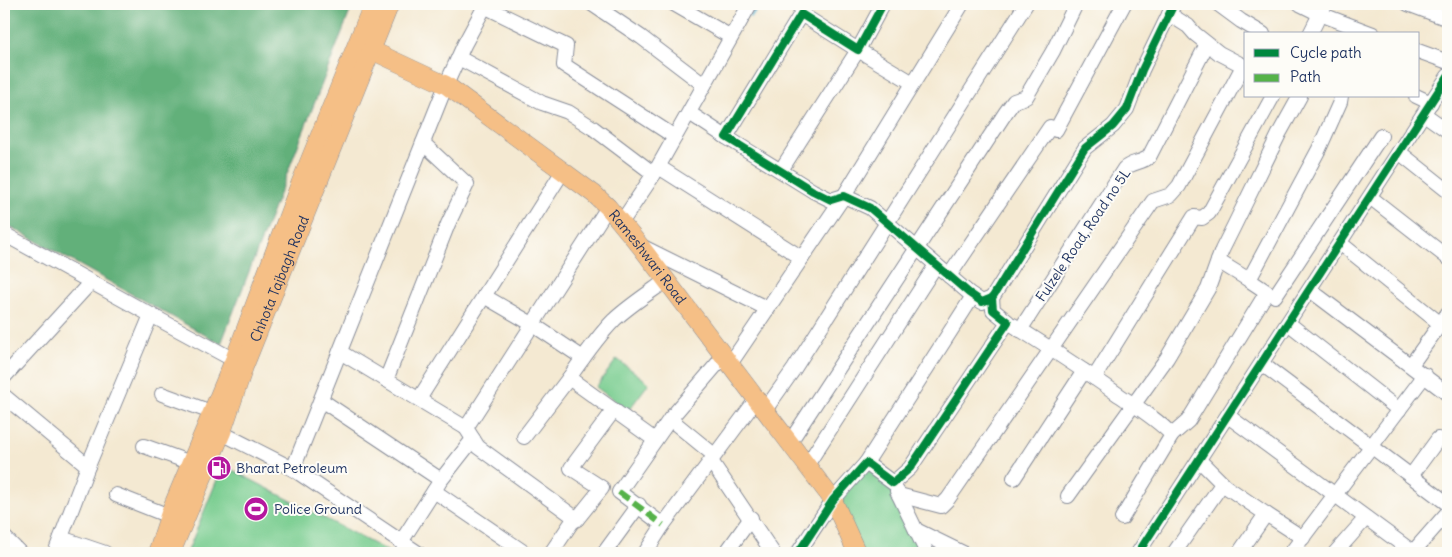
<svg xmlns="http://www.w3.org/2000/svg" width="1452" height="557" viewBox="0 0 1452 557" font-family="Delius,sans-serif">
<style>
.green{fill:#79cd90;stroke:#4a7e77}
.forest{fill:#62b07a;stroke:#3e706c}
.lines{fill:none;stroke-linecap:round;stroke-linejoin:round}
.stream{stroke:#55b4d4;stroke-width:3}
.minor-casing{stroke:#888c98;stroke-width:16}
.major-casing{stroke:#888c98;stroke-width:19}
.minor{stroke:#fff;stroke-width:14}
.major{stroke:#f5bf86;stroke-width:18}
.quiet{stroke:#55b248;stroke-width:6;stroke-dasharray:12 6;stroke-linecap:butt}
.cycleway-casing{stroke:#fdfcf7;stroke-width:11}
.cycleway{stroke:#00873e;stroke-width:8}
.labels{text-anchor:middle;stroke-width:4;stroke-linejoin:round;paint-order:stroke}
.street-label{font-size:14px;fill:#1b2f5e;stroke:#fdfcf7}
.poi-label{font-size:14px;fill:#1b2f5e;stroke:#fdfcf7;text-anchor:start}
</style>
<rect width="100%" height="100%" fill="#fdfcf7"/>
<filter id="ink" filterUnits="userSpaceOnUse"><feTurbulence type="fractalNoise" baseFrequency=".02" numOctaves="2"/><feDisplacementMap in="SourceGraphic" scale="10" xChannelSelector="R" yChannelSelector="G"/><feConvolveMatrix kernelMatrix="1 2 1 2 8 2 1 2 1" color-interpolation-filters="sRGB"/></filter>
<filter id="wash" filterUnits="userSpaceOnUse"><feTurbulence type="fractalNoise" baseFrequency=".0096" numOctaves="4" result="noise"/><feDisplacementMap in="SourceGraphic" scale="20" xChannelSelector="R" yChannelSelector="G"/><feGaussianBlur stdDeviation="1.12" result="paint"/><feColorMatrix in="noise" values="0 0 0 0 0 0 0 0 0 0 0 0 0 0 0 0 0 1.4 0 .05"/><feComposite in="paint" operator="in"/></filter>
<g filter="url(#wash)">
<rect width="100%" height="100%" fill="#f4e9d2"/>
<g class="green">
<path d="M617 359 649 383 628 411 596 387Z"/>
<path d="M223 465 391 553H187Z"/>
<path d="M867 468 891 487 923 553H862L837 500Z"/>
</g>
<path class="forest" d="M4 4H353L221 344 4 223Z"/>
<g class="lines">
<g class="stream">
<path d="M1231 4H1235"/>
<path d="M750 16 762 4"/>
</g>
</g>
</g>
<g filter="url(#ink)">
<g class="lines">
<defs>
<g id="minor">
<path d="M592 4 641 37 704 85"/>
<path d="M674 4 731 37"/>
<path d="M883 4 858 50 801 14 726 137 813 191 831 200 844 196 870 208 969 293 982 302 992 298"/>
<path d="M1218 4 1241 21 1263 34"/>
<path d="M1300 4 1320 14 1373 34"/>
<path d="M1408 4 1448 19"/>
<path d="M484 6 566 46 564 65 675 137"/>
<path d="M1169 14 1188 26 1195 34 1219 53 1246 67"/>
<path d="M1310 34 1325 4"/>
<path d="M1418 51 1448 62"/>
<path d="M459 58 542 103 568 112 593 128 654 174"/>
<path d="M1416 96 1431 103"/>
<path d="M1424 114 1448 131"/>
<path d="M694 116 726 137"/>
<path d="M1399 152 1448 191"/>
<path d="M662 169 802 258"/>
<path d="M781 170 858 50 913 83"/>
<path d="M1370 197 1448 258"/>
<path d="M621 223 654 174 750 4"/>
<path d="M4 234 151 315 88 466 55 553"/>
<path d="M1340 243 1448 330"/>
<path d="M643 247 768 309"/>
<path d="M1218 261 1249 280"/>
<path d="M949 276 1050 127 1056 130 1124 4"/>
<path d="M1310 290 1448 394"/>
<path d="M484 296 532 324 583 358"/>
<path d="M1275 296 1381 136"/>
<path d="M151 315 234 360"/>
<path d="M1288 323 1399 410"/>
<path d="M1013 325C1048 347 1082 369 1116 393 1135 406 1156 418 1172 435L1122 518"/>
<path d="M1020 330 1124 169C1131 162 1141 163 1149 157L1207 44"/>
<path d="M340 352 466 428 478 447 577 519"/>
<path d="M730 364 844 196 962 4"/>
<path d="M1262 364 1448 504"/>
<path d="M1411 365 1448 313"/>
<path d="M4 377 91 282"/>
<path d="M1094 378 1194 217 1202 218 1209 213 1273 96"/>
<path d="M386 380 448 224 467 184 423 143"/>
<path d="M162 394 211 412"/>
<path d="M4 396 88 466"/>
<path d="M419 399 563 171"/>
<path d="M321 400 441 480 473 439"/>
<path d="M765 410 794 369 1026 4"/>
<path d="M1228 416 1414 553"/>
<path d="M670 419 714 455"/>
<path d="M466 428 608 207"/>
<path d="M214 429 293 469 418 553"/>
<path d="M1172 435 1188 421 1267 292 1249 280 1319 149 1340 102 1341 96"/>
<path d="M524 437 569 378"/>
<path d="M655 440 569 378C583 358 597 337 614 320 630 305 649 293 667 280"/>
<path d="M790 442 1006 112 1014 101 1026 97 1053 51 1076 4"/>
<path d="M144 446 191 463"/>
<path d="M1199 460 1225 486 1266 514 1239 553"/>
<path d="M711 461 773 553"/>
<path d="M866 463 973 296"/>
<path d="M807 465 936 265"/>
<path d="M293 469 446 85 464 45 486 4"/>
<path d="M1411 476 1438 439"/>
<path d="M1014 478 1084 371"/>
<path d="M434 491 525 553"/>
<path d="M897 491 927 553"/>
<path d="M116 495 169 516"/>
<path d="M899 495 941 506 948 499 1153 201 1171 195 1179 186 1243 66"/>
<path d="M1068 496 1167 358 1208 289 1222 250 1234 226 1280 132 1300 96"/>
<path d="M1266 514 1303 538"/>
<path d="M663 525 619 492 670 419 724 356"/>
<path d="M916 530 963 553"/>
<path d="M4 537 20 553"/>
<path d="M61 538 105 553"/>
<path d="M401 542 439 483"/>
<path d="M551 553 572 522 577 519 602 488 571 468 614 410"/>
<path d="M604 553 639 505"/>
<path d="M645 553 663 525 756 400"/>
<path d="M726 553 751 518"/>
<path d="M798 553 833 500 866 463 893 483 910 468 1008 322 993 310 992 298 1085 148 1113 126 1127 109 1142 70 1174 4"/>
<path d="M1138 553 1448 76"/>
<path d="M1174 553 1222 484"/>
<path d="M1291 553 1425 375"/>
<path d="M1335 553 1366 518"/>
<path d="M1412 553 1448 512"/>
</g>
<g id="major">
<path id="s1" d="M357 46 371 50 446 85 594 194 608 207 641 247 833 500 857 553"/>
<path d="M157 553 171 510 234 360 298 189 373 4"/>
<path id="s2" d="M171 553 222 432 244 367 390 4"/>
</g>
</defs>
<use href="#minor" class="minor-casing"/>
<use href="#major" class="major-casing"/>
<use href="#minor" class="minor"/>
<use href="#major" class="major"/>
<path class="quiet" d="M619 492 663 525"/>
<defs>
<g id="cycleway">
<path d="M883 4 858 50 801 14 726 137 813 191 831 200 844 196 870 208 969 293 982 302 992 298"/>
<path d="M798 553 833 500 866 463 893 483 910 468 1008 322 993 310 992 298 1085 148 1113 126 1127 109 1142 70 1174 4"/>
<path d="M1138 553 1448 76"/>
</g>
</defs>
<use href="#cycleway" class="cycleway-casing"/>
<use href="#cycleway" class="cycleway"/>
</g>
</g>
<defs>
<symbol id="fuel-disc" viewBox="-11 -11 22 22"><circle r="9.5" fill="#b5179e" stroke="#fdfcf7"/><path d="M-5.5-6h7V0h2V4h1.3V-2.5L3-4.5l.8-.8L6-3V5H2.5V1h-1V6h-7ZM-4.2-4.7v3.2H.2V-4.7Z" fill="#fff"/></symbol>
<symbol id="stadium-disc" viewBox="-11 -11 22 22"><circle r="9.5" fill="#b5179e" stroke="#fdfcf7"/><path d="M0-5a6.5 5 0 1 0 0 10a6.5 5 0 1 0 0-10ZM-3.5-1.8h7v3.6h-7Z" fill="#fff"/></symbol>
</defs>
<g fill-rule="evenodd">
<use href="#fuel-disc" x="205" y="454" width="28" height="28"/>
<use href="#stadium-disc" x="242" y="495" width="28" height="28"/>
</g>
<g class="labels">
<g class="street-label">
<text transform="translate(1083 235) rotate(-56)" y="5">Fulzele Road, Road no 5L</text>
<text dy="5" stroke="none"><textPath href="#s1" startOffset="364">Rameshwari Road</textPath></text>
<text dy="5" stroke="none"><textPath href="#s2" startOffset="295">Chhota Tajbagh Road</textPath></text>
</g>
<g class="poi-label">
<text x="236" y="473">Bharat Petroleum</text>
<text x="274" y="514">Police Ground</text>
</g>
</g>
<rect width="1452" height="557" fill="none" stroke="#fdfcf7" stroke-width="20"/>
<rect x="1244" y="32" width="175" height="65" fill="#fdfcf7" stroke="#a3aaba"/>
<rect x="1254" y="49" width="25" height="8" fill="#00873e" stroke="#a3aaba"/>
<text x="1290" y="58" font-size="15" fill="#1b2f5e">Cycle path</text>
<rect x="1254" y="74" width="25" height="8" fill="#55b248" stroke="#a3aaba"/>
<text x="1290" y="82" font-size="15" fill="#1b2f5e">Path</text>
</svg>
